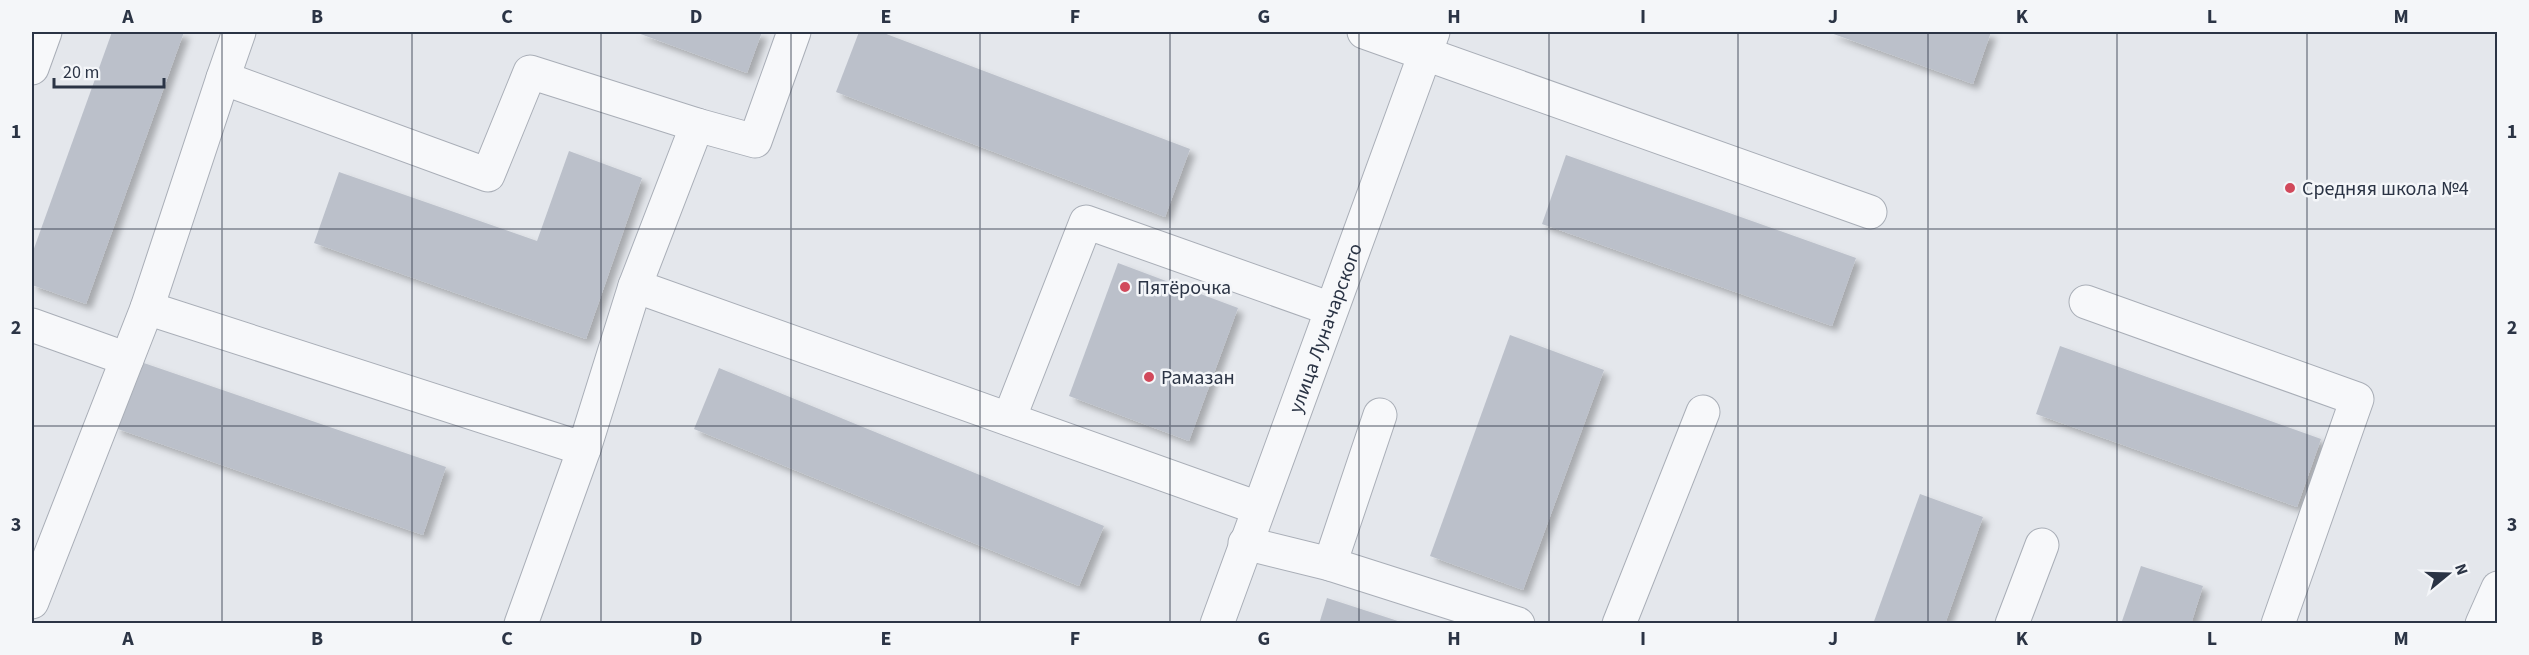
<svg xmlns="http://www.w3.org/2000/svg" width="2529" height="655" viewBox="0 0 2529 655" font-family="'Source Sans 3',sans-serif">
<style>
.building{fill:#bbc0ca;filter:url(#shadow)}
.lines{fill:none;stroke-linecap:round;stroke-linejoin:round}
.minor-casing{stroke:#a9aeb7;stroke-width:35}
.minor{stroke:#f7f8fa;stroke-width:33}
.grid{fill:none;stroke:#2b3445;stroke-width:1.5;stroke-opacity:0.55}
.poi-dot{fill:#d1495b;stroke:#f4f6f9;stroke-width:2}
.labels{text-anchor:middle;stroke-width:5;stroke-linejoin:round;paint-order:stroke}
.poi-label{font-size:20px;fill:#2b3445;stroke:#f4f6f9;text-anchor:start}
.street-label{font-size:20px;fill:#2b3445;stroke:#f4f6f9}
.neatline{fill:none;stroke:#2b3445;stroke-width:2}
.grid-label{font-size:20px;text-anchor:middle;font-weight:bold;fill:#2b3445}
</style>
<defs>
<filter id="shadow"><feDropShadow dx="5.5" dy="5.5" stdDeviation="3" flood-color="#0004"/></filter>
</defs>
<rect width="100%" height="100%" fill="#e4e7ec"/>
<g class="building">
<path d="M112 32H184L86 304 32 285V254Z"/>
<path d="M635 32H762L747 73Z"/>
<path d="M859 32H881L1190 149 1165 217 836 92Z"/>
<path d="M1828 32H1991L1973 84Z"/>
<path d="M569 151 642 178 586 339 314 243 339 172 537 241Z"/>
<path d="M1566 155 1856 258 1832 326 1542 224Z"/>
<path d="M1118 263 1238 308 1189 441 1069 396Z"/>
<path d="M1510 335 1604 370 1523 590 1430 556Z"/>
<path d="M2060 346 2321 439 2297 507 2036 414Z"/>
<path d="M138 361 446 467 423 535 115 428Z"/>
<path d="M719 368 1104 526 1079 586 694 429Z"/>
<path d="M1920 494 1983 517 1945 624H1873Z"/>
<path d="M2141 566 2203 586 2191 624H2121Z"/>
<path d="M1327 598 1404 623V624H1319Z"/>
</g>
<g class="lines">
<defs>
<g id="minor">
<path d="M239 32 223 78 488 175 530 72 697 125"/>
<path d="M794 32 755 141 697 125 635 286 1258 508"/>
<path d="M1364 32 1870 212"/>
<path d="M32 68 45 32"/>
<path d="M223 78 147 308 584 449 635 286"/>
<path d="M2086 302 2357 399 2278 624"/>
<path d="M32 325 127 359"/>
<path d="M1009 419 1086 222 1331 309"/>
<path d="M1245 543 1330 564 1380 415"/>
<path d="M1330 564 1518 624"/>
<path d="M32 602 147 308"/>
<path d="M521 624 584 449"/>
<path id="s1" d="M1217 624 1433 32"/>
<path d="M1619 624 1703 412"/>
<path d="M2012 624 2042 545"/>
<path d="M2482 624 2498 588"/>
</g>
</defs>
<use href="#minor" class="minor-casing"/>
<use href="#minor" class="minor"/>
</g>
<path class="grid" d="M222 32V624M412 32V624M601 32V624M791 32V624M980 32V624M1170 32V624M1359 32V624M1549 32V624M1738 32V624M1928 32V624M2117 32V624M2307 32V624M32 229H2498M32 426H2498"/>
<g class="poi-dot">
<circle cx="2290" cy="188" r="6"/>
<circle cx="1125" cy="287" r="6"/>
<circle cx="1149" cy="377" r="6"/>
</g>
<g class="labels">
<g class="poi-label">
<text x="2302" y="195">Средняя школа №4</text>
<text x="1137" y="294">Пятёрочка</text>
<text x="1161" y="384">Рамазан</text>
</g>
<g class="street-label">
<text dy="7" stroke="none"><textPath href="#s1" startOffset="315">улица Луначарского</textPath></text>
</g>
</g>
<rect width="2529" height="655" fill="none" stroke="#f4f6f9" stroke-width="66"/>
<g transform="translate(2448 574) rotate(71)" stroke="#f4f6f9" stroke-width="4.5" paint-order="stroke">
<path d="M0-4.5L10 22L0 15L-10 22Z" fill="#2b3445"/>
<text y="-9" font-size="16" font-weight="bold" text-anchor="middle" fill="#2b3445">N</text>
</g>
<path d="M54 78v9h110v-9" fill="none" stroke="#2b3445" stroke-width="3"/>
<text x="63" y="78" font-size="18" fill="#2b3445" stroke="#f4f6f9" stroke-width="4.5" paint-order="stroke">20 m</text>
<rect x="33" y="33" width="2463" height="589" class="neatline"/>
<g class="grid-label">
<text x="128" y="23">A</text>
<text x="317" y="23">B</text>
<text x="507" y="23">C</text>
<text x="696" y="23">D</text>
<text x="886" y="23">E</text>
<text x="1075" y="23">F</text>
<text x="1264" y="23">G</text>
<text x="1454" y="23">H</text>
<text x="1643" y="23">I</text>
<text x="1833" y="23">J</text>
<text x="2022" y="23">K</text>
<text x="2212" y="23">L</text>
<text x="2401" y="23">M</text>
<text x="16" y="138">1</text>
<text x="2512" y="138">1</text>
<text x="16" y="334">2</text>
<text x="2512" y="334">2</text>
<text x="16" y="531">3</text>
<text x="2512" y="531">3</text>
<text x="128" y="645">A</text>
<text x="317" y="645">B</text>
<text x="507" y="645">C</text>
<text x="696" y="645">D</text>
<text x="886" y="645">E</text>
<text x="1075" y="645">F</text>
<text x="1264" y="645">G</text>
<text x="1454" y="645">H</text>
<text x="1643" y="645">I</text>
<text x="1833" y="645">J</text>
<text x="2022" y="645">K</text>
<text x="2212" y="645">L</text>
<text x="2401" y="645">M</text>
</g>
</svg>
